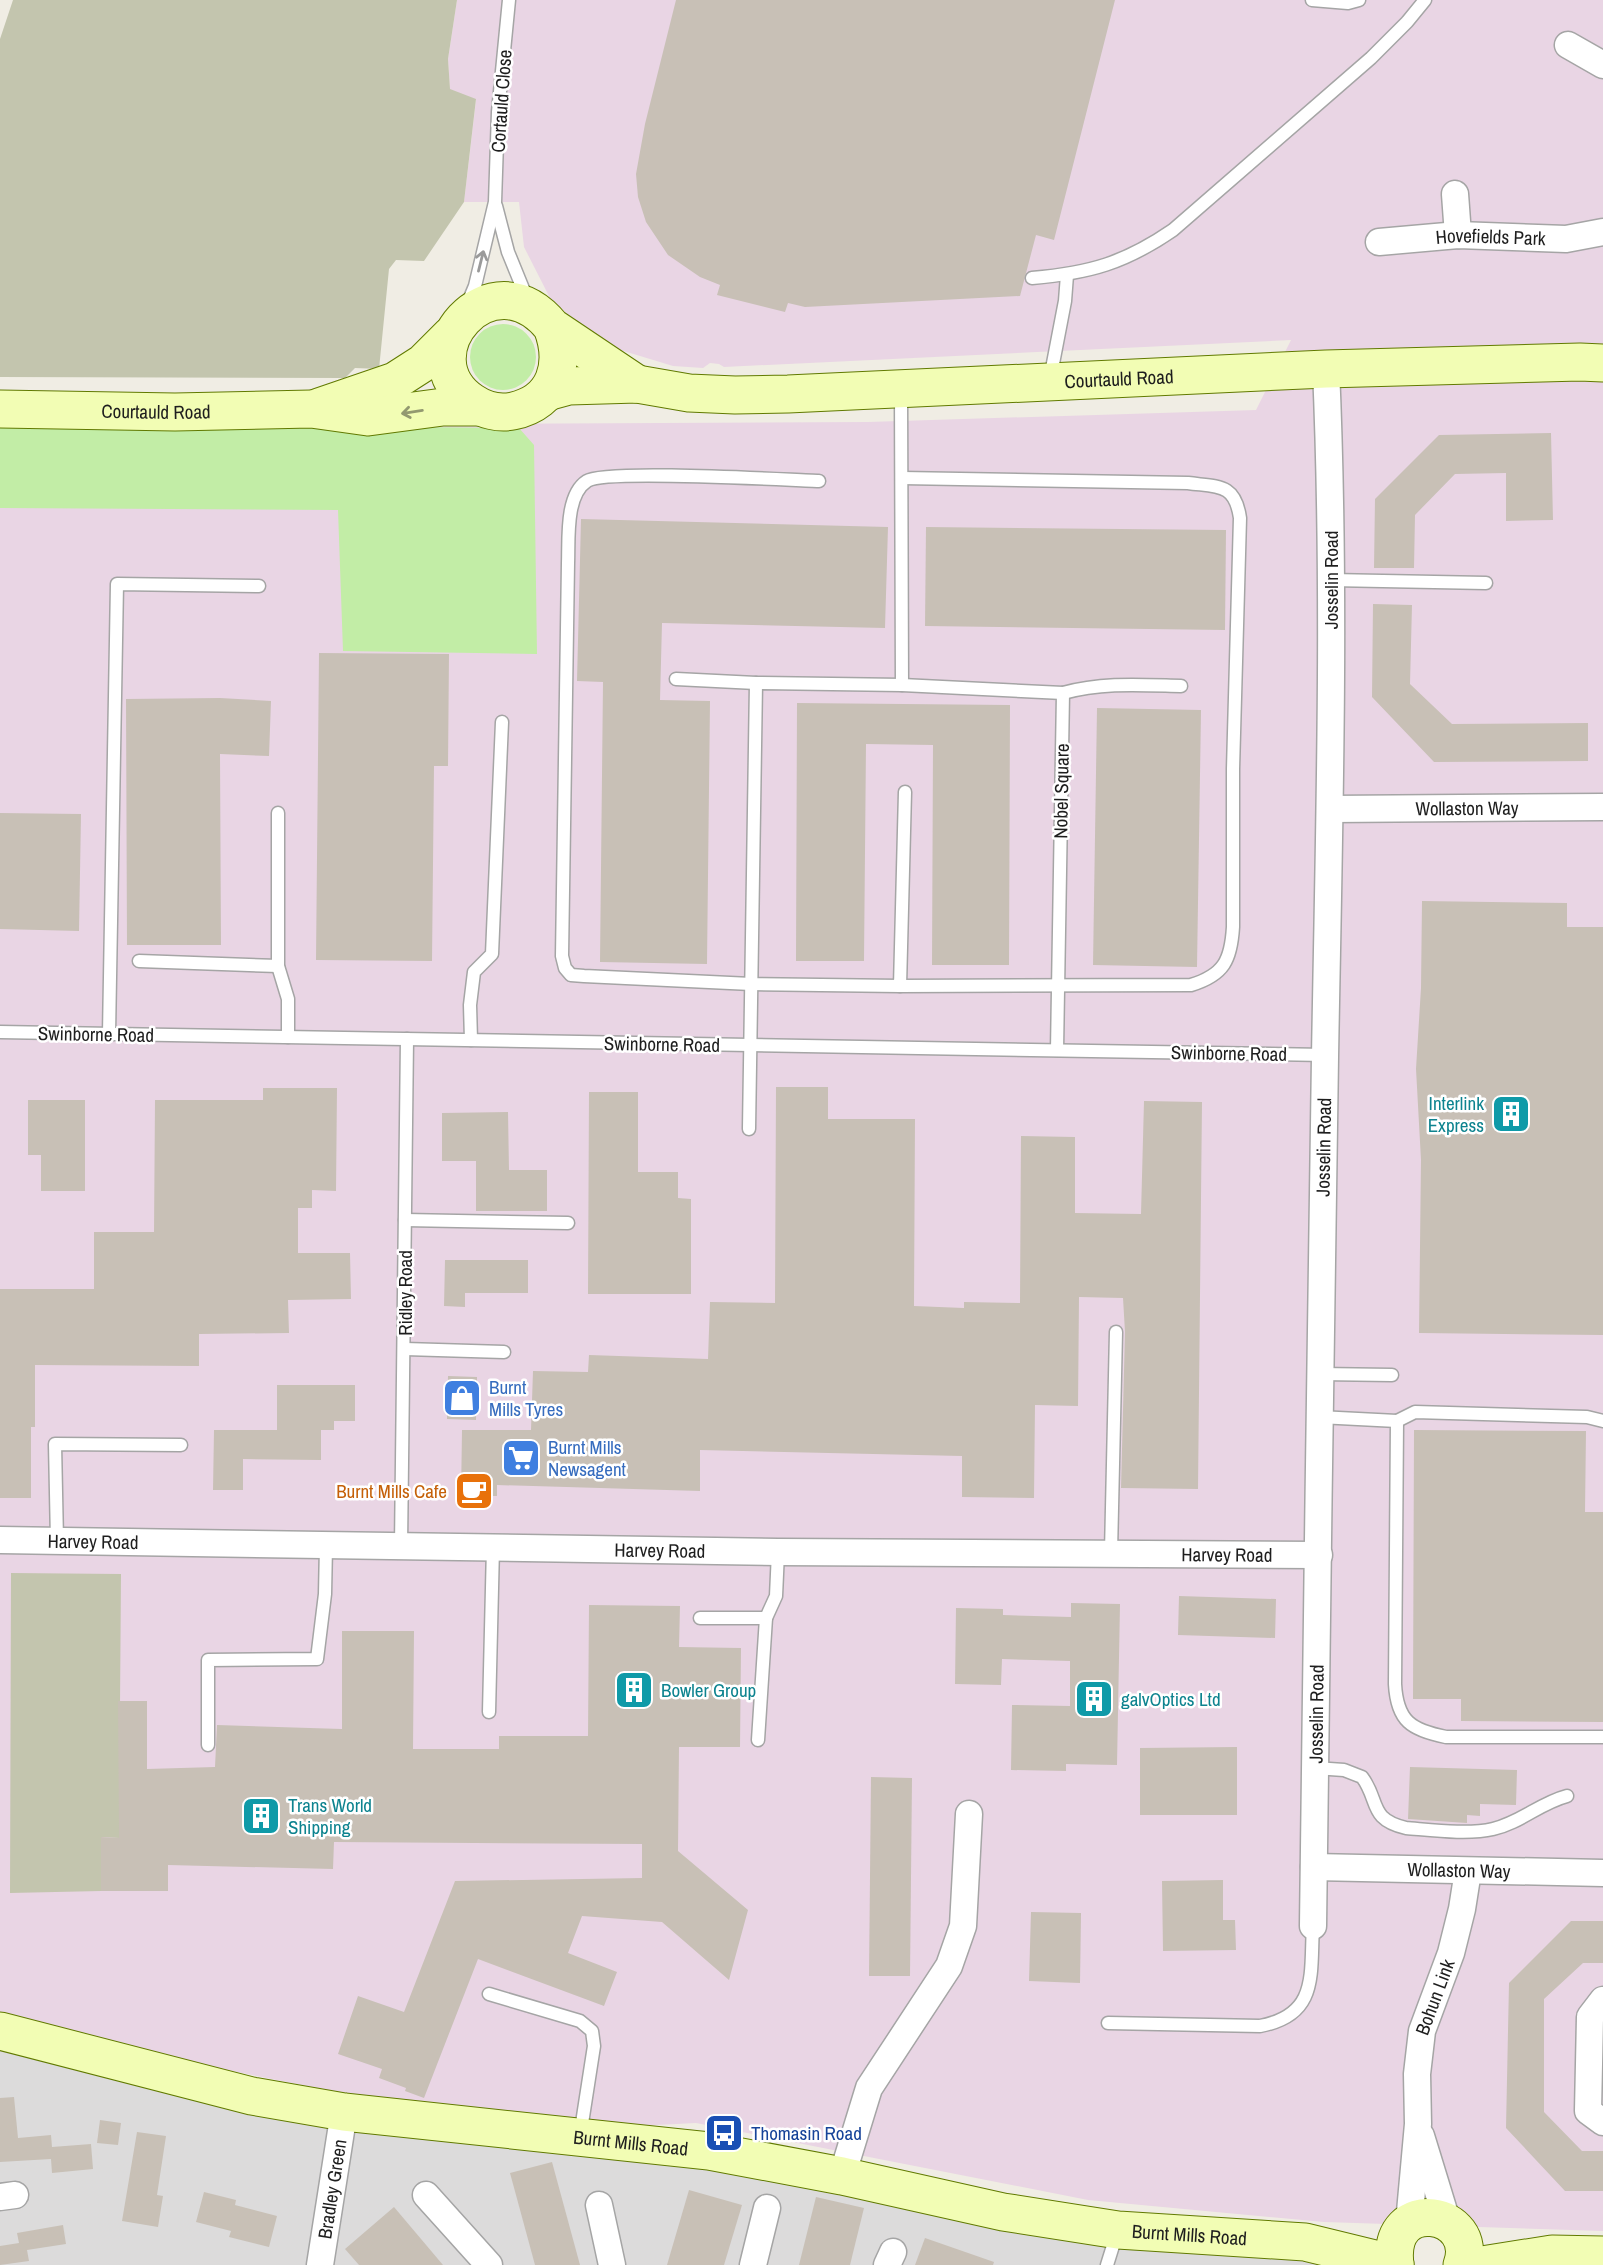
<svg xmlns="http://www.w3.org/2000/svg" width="1603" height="2265" viewBox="0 0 1603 2265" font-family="'Archivo Narrow',sans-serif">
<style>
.residential{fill:#dcdbdb}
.industrial{fill:#e9d5e4}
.construction{fill:#c3c5ae}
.grass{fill:#c2eda6}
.building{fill:#c8c0b6}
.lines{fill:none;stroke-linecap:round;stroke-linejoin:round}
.lane-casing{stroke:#a5a5a5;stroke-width:15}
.street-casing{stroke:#a5a5a5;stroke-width:29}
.secondary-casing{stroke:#617a00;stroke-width:39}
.lane{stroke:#fff;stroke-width:12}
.street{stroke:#fff;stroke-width:26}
.secondary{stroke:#f2fdb4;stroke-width:37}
.oneway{stroke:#9a9a9a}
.oneway2{stroke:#939970}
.labels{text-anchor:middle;stroke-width:5;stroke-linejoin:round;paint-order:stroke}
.street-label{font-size:19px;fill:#1e1e1e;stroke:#fff}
.culture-label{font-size:19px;fill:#0d838f;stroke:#fff;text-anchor:start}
.shop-label{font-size:19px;fill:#366cbe;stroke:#fff;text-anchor:start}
.food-label{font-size:19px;fill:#c56008;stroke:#fff;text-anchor:end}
.transit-label{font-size:19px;fill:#164399;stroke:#fff;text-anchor:start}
</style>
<rect width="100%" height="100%" fill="#f0ede4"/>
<path class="residential" d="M0 2049 672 2160 1309 2251 1330 2265H0Z"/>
<path class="industrial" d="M457 0H1603V2231L1324 2222 1088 2200 696 2123 637 2126 347 2094 212 2067 0 2015V426L868 422 1256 410 1291 340 724 367 719 364 710 363 703 368 673 366 617 349 583 328 551 300 524 247 519 202H464L476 100 450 90 448 59Z"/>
<g class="construction">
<path d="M13 0H457L448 59 450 89 476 99 464 202 424 261 396 260 389 269 379 369 355 368 345 378 0 377V39Z"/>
<path d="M11 1573 121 1574 119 1838 101 1837V1891L10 1893Z"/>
</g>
<g class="grass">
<circle cx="503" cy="357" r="33"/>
<path d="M234 425 519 428 534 445 537 654 343 651 338 510 0 508V426Z"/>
</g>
<g class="building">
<path d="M676 0H1115L1054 240 1036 235 1020 296 805 307 788 303 785 312 717 295 720 285 700 277 668 255 646 222 638 197 636 174 645 124Z"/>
<path d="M1551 433 1553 520 1506 521V473L1455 474 1415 515 1414 568H1374L1375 499 1439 435Z"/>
<path d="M581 519 888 527 885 628 662 623 660 700 710 701 707 964 600 962 603 682 577 681Z"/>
<path d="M926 527 1226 530 1225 630 925 626Z"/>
<path d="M1373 604 1412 605 1410 684 1452 724 1588 723V761L1434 762 1372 697Z"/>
<path d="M319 653 449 654 448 766H434L432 961 316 960Z"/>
<path d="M220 698 271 701 269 756 220 754 221 945H127L126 699Z"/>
<path d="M797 703 1010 705 1009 965H932L933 745 866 744 864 961H796Z"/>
<path d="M1097 708 1201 710 1197 967 1093 965Z"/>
<path d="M0 813 81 814 79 931 0 929Z"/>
<path d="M1422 901 1567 903V927H1603V1335L1419 1333 1421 1160 1416 1069 1421 988Z"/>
<path d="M776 1087H828V1119H915L914 1306 964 1308V1302L1020 1303 1021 1136 1075 1137V1213L1141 1214 1144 1101 1202 1102 1198 1489 1121 1488 1125 1332 1123 1298 1079 1297 1078 1406 1035 1405 1034 1498 962 1497V1456L700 1450V1491L497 1485V1496H461L462 1430H531L533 1371 588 1372 589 1355 708 1359 710 1302 775 1303Z"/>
<path d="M263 1088H337L336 1191 312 1190V1208H298V1253H350L351 1299 288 1300 289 1333 199 1334V1366L35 1365V1427H31V1498H0V1289H94V1232H154L155 1100H263Z"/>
<path d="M589 1092H638V1172H678V1198L691 1199V1294H588Z"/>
<path d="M28 1100H85V1191H41V1155H28Z"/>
<path d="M508 1112 509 1170H547V1211H476V1161H442V1113Z"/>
<path d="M445 1260H528V1293H465V1307L444 1306Z"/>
<path d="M448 1376 477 1377 476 1420 447 1419Z"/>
<path d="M277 1385H355V1421H334V1430H321V1460L243 1459V1490H213L214 1430H277Z"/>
<path d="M1414 1430 1586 1431 1585 1512H1603V1722L1461 1721V1699H1413Z"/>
<path d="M1179 1596 1276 1599 1275 1638 1178 1635Z"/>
<path d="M1071 1603 1120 1604 1117 1765 1066 1764V1771L1011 1770 1012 1705 1070 1706V1661L1002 1659 1001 1685 955 1684 956 1608 1003 1609V1615L1071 1617Z"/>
<path d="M589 1605 680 1606 679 1647 741 1648 740 1747H679L678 1851 748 1910 729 1980 662 1922 582 1916 568 1953 617 1972 604 2006 478 1959 424 2098 405 2091 406 2088 379 2078 382 2069 338 2054 358 1996 404 2012 455 1881 642 1878V1844L334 1842 333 1869 168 1865V1891H101V1837L119 1838 118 1701H147V1769L215 1767 217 1725 342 1729V1631H414L413 1749H499V1736H588Z"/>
<path d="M1237 1747V1815H1140V1748Z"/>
<path d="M1410 1767 1517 1770 1516 1805 1480 1804V1816L1467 1815V1823L1408 1819Z"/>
<path d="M871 1777 912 1778 910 1976H869Z"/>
<path d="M1223 1880V1920H1235L1236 1950 1163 1951 1162 1881Z"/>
<path d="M1031 1912 1081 1913 1080 1983 1029 1981Z"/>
<path d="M1571 1921H1603V1963H1583L1544 1999V2112L1582 2151H1603V2191H1565L1506 2128 1509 1983Z"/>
<path d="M14 2097 18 2138 51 2135 52 2147 91 2144 93 2169 52 2173 51 2159 0 2162V2098Z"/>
<path d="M100 2120 121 2123 118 2145 97 2143Z"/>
<path d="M137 2132 166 2136 157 2195 163 2196 158 2227 122 2221Z"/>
<path d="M552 2162 580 2265H535L510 2173Z"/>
<path d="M689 2190 742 2205 724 2265H667Z"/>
<path d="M204 2192 236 2200 235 2205 277 2216 269 2247 229 2237 231 2231 196 2222Z"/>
<path d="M816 2197 864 2208 850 2265H799Z"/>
<path d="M394 2207 443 2265H359L345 2249Z"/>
<path d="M63 2225 66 2244 27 2250 29 2261 0 2265V2246L19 2243 17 2233Z"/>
<path d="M925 2238 994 2262 993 2265H915Z"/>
</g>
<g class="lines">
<defs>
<g id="lane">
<path d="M1312 0 1348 3 1359 0"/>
<path d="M496 206 508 252 528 301"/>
<path d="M1032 278C1090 273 1125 263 1173 230L1371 58 1407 22 1425 0"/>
<path d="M467 305 475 286 495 202 498 112 509 0"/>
<path d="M1050 379 1065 301 1067 275"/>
<path d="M901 391 902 685"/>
<path d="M819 481C786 480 605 469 587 481 565 495 569 540 568 563L562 956 565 968 571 975 584 976 751 984 900 986 905 792"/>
<path d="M1331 580 1486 583"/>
<path d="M676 679 756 683"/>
<path d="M1063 693C1103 682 1141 685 1181 686"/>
<path d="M278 813V966L288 999V1037"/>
<path d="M139 961 278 966"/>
<path d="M900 986 1191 985C1224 975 1231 960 1233 927V769L1240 518C1235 483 1218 487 1188 483L902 478"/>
<path d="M0 1032 1325 1055"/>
<path d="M109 1034 117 584 259 586"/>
<path d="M471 1040 470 1005 474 972 492 954 502 722"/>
<path d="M749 1129 756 683 902 685 1063 693 1057 1050"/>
<path d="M405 1220 568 1223"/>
<path d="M405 1349 504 1352"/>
<path d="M1320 1374 1392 1375"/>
<path d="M1319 1417 1397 1421 1395 1684C1397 1721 1411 1730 1446 1737H1603"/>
<path d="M1397 1421 1415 1412 1587 1417 1603 1421"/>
<path d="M57 1541 55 1444 181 1445"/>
<path d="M401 1546 407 1039"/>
<path d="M1111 1552 1116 1332"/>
<path d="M700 1618H766L776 1596 778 1552"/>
<path d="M489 1712 493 1547"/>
<path d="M758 1740 766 1618"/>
<path d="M208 1745V1660L317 1659 325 1594 326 1546"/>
<path d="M1315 1768 1344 1770 1362 1777C1380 1801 1368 1819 1406 1828 1431 1830 1468 1835 1493 1829 1520 1823 1540 1803 1567 1796"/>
<path d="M489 1994 580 2021 592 2031 594 2046 580 2136"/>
<path d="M1108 2023 1260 2026C1319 2015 1310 1974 1313 1926"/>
<path d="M1107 2265 1117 2233"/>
</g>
<g id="street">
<path d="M1568 45 1603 65"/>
<path d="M1455 194 1458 235"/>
<path id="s1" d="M1379 242 1458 235 1566 239 1603 232"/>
<path id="s2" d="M1331 809 1603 807"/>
<path id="s3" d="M0 1540 778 1552 1319 1555"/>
<path id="s4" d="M1314 1867 1603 1873"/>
<path id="s5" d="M1313 1926C1318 1636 1319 1347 1325 1057 1329 828 1336 598 1326 369"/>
<path d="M1603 2000 1590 2017 1588 2111 1603 2122"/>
<path d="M1421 2136 1447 2221"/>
<path d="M842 2176 869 2088 949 1966 963 1926 969 1814"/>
<path d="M426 2195 489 2265"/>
<path d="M0 2197 15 2195"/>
<path d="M599 2205 612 2265"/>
<path id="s6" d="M1409 2223 1418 2124 1417 2074 1422 2031 1451 1953 1462 1909 1468 1871"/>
<path id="s7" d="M320 2265 344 2112"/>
<path d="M753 2265 767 2208"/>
<path d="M887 2265 893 2252"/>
</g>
<g id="secondary">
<path d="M552 327C566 364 556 402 513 411 499 414 484 410 472 402 404 356 491 252 552 327L637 384"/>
<path id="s8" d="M547 392 569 386 637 384 689 393 735 395 788 394 1326 369 1580 362 1603 363"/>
<path d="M319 407 395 381 423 363 451 335"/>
<path id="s9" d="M0 409 175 412 311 409 368 417 443 407H479"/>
<path id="s10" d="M0 2031 252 2096 344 2112 709 2151 842 2176 1003 2212 1118 2230 1305 2242 1395 2264"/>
<path d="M1395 2265C1386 2192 1481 2212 1462 2265"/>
<path d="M1482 2265 1552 2254 1603 2255"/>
</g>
</defs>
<use href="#lane" class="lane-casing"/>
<use href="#street" class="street-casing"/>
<use href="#secondary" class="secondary-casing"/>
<use href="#lane" class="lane"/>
<use href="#street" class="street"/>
<use href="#secondary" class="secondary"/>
</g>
<defs><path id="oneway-shaft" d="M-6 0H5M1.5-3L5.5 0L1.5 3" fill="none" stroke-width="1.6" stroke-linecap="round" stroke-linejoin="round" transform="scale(1.75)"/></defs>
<use class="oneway" href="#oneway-shaft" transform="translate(481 261) rotate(-76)"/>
<use class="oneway2" href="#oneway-shaft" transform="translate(412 412) rotate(171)"/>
<defs>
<symbol id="building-square" viewBox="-11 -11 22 22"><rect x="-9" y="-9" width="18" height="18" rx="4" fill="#0f9aa8" stroke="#fff"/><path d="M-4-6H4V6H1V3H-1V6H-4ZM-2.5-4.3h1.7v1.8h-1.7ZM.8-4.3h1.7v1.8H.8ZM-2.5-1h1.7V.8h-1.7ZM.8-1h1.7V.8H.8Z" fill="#fff"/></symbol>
<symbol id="shop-square" viewBox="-11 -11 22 22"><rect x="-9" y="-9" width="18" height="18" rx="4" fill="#3f7fe0" stroke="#fff"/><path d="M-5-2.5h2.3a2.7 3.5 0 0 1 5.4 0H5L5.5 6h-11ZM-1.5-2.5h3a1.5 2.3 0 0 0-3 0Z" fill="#fff"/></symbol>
<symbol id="supermarket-square" viewBox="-11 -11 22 22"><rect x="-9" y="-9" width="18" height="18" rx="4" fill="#3f7fe0" stroke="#fff"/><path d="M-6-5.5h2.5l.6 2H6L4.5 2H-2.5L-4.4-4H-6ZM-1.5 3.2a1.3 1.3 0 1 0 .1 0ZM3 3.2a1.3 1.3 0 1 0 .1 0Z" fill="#fff"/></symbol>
<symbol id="cafe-square" viewBox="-11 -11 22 22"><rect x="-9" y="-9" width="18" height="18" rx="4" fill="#e8710a" stroke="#fff"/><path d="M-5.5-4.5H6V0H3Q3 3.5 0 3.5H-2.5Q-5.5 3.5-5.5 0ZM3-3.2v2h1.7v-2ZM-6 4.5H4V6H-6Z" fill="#fff"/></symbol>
<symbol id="bus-square" viewBox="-11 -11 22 22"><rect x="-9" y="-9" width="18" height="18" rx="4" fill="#1a4fb4" stroke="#fff"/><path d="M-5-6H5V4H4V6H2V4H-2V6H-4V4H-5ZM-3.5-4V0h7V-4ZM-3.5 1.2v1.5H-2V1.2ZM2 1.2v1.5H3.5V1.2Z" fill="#fff"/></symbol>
</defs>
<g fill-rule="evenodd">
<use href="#building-square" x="1489" y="1092" width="44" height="44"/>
<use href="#shop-square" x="440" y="1376" width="44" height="44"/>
<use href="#supermarket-square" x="499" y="1436" width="44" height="44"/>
<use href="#cafe-square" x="452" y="1469" width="44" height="44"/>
<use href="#building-square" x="612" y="1668" width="44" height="44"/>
<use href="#building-square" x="1072" y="1677" width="44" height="44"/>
<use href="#building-square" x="239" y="1794" width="44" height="44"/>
<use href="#bus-square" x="702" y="2111" width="44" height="44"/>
</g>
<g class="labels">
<g class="street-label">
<text transform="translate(501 101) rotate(-86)" y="7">Cortauld Close</text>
<text dy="7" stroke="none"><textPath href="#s1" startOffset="112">Hovefields Park</textPath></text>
<text dy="7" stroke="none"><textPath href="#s8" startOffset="574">Courtauld Road</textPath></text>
<text dy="7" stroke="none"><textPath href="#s9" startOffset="156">Courtauld Road</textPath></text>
<text transform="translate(1331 580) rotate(-90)" y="7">Josselin Road</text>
<text transform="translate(1061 791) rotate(-89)" y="7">Nobel Square</text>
<text dy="7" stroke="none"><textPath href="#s2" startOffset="136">Wollaston Way</textPath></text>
<text transform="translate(96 1034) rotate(1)" y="7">Swinborne Road</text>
<text transform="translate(662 1044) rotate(1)" y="7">Swinborne Road</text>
<text transform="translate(1229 1053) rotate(1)" y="7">Swinborne Road</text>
<text dy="7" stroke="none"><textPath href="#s5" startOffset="779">Josselin Road</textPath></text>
<text transform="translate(405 1293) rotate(-90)" y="7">Ridley Road</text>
<text dy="7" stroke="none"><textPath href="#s3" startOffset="93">Harvey Road</textPath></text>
<text dy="7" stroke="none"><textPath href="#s3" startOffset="660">Harvey Road</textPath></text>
<text dy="7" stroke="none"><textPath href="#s3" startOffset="1227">Harvey Road</textPath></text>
<text dy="7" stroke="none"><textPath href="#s5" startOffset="212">Josselin Road</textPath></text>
<text dy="7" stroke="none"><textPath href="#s4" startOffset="145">Wollaston Way</textPath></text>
<text dy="7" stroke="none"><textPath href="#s6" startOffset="229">Bohun Link</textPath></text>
<text dy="7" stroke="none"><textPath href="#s10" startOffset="642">Burnt Mills Road</textPath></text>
<text dy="7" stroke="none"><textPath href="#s7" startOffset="77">Bradley Green</textPath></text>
<text dy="7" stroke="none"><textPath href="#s10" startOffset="1209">Burnt Mills Road</textPath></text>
</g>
<g class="culture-label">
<text x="1484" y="1110" text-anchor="end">Interlink<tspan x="1484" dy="22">Express</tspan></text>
<text x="661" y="1697">Bowler Group</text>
<text x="1121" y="1706">galvOptics Ltd</text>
<text x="288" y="1812">Trans World<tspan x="288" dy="22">Shipping</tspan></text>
</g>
<g class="shop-label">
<text x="489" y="1394">Burnt<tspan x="489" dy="22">Mills Tyres</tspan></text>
<text x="548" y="1454">Burnt Mills<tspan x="548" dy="22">Newsagent</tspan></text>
</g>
<g class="food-label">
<text x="447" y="1498">Burnt Mills Cafe</text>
</g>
<g class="transit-label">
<text x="751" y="2140">Thomasin Road</text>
</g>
</g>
</svg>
